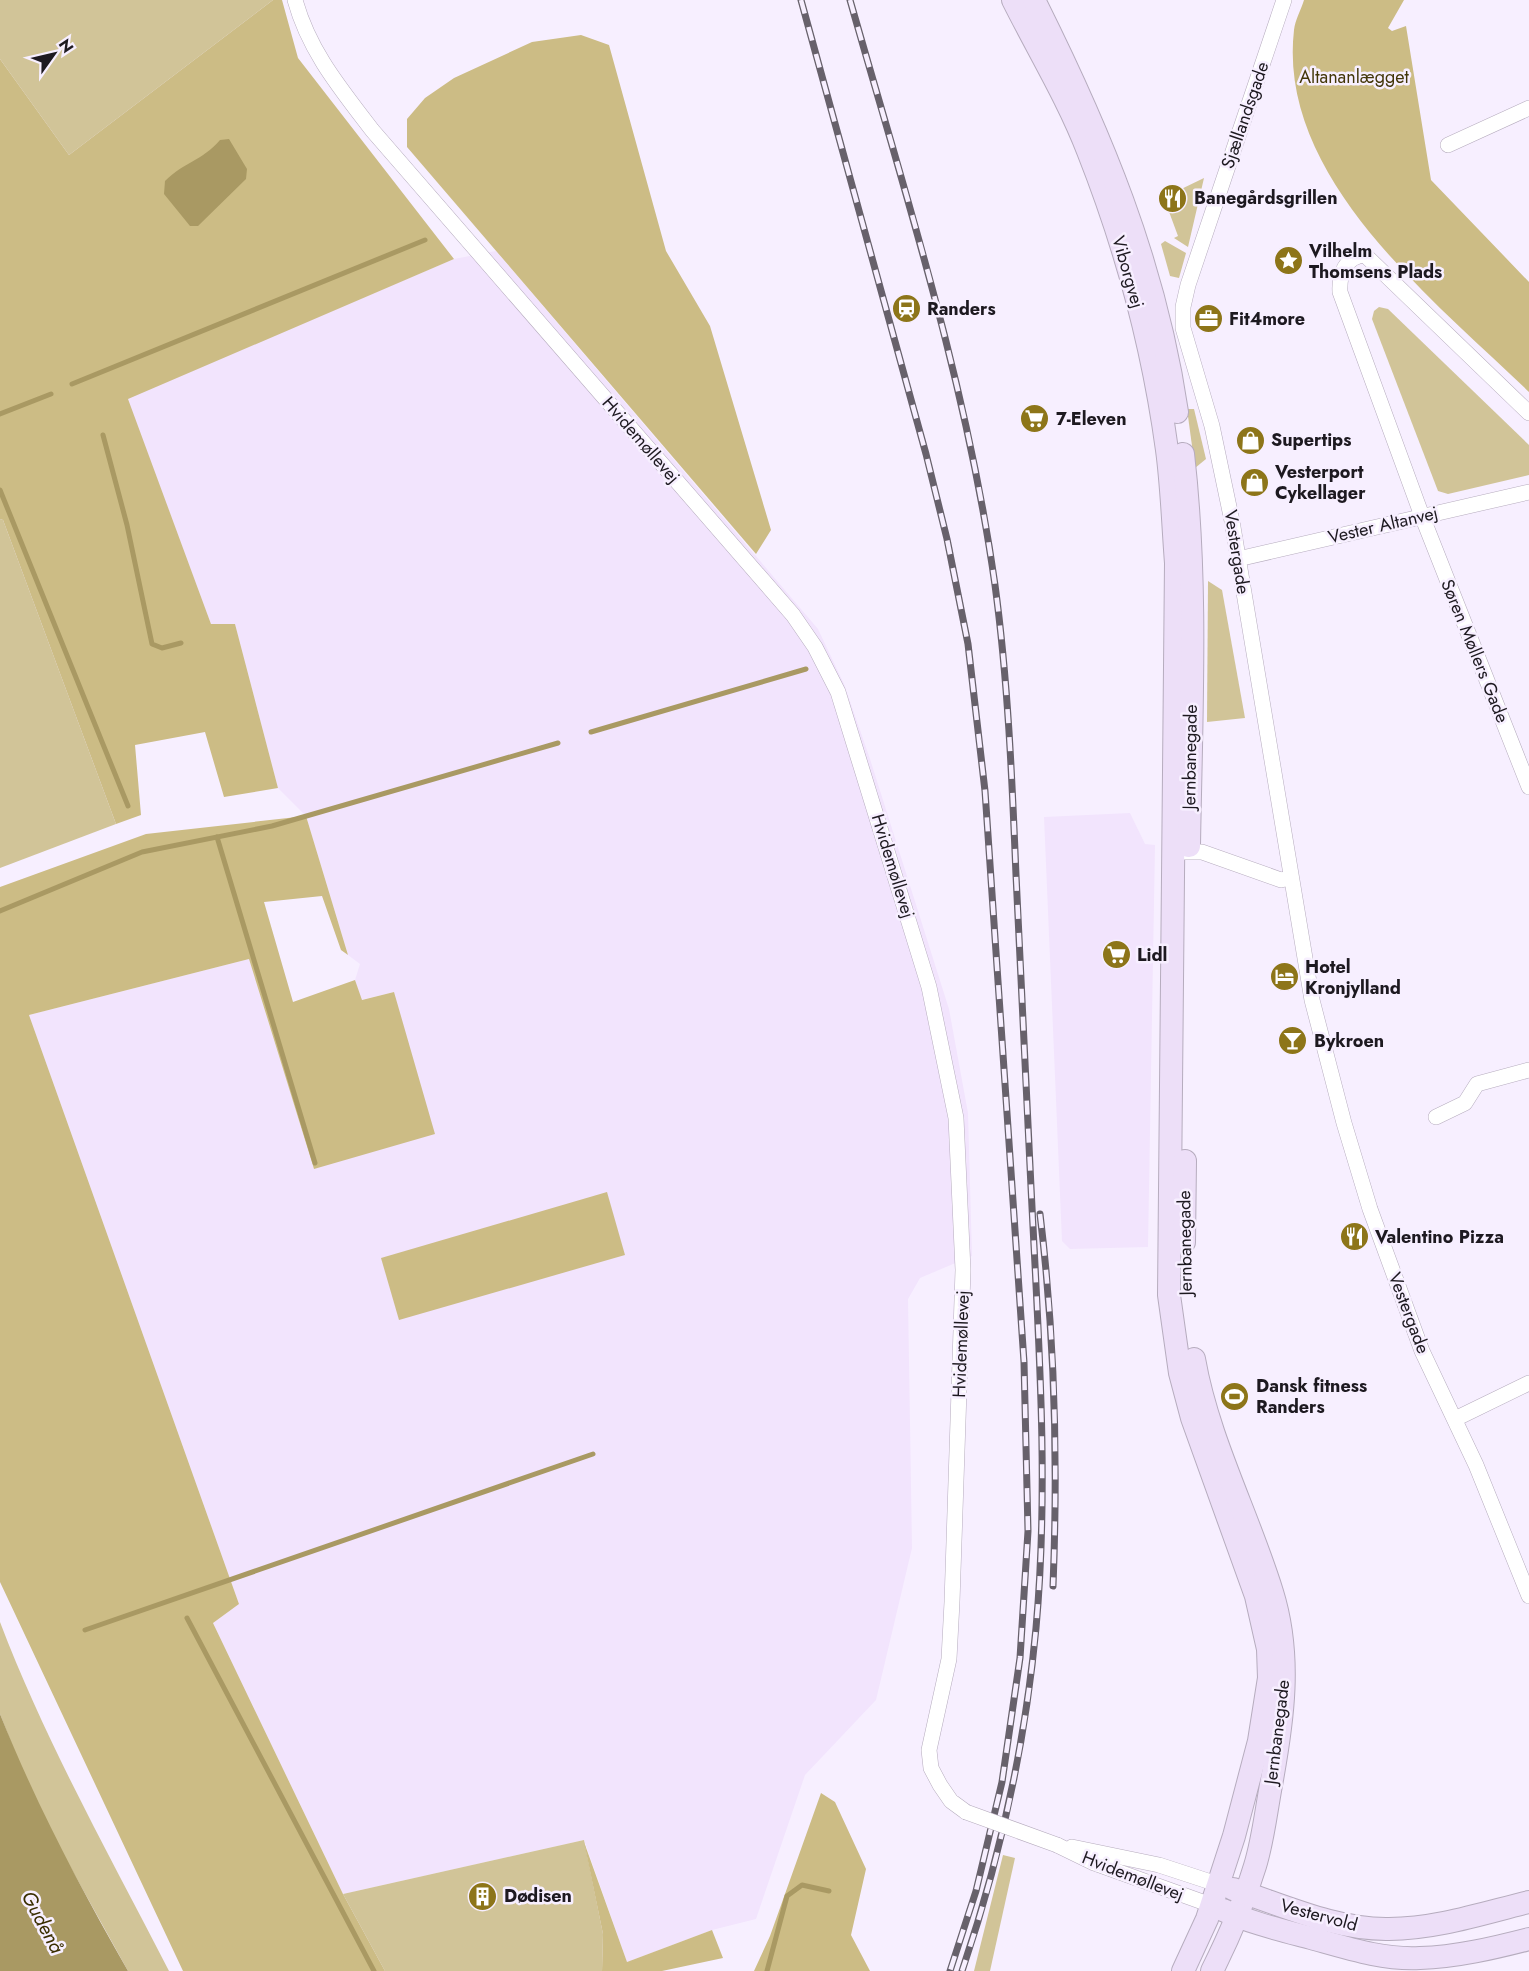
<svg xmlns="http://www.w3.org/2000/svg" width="1529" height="1971" viewBox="0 0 1529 1971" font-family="Jost,sans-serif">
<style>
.built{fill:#f2e4fd}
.green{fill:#d1c498}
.forest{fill:#ccbc85}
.water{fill:#a99963}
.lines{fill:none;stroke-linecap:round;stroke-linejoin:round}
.stream{stroke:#a99963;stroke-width:5}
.street-casing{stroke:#b6acbe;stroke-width:16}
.secondary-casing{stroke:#b6acbe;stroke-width:24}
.street{stroke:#fff;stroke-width:15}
.secondary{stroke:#eddff8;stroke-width:22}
.rail-casing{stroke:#67616b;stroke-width:7}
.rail{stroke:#f7efff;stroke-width:4.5;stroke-dasharray:14;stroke-linecap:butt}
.street-bridge-casing{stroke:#b6acbe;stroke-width:16;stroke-linecap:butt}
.street-bridge{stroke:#fff;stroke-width:15}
.labels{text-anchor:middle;stroke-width:5;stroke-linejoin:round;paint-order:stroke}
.park-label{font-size:18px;fill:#423608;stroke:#f7efff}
.street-label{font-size:18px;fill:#1d1920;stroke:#f7efff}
.poi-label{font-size:18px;font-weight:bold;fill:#1d1920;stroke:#f7efff;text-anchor:start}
.water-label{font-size:20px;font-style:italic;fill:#3a2e00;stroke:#f7efff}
</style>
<rect width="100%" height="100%" fill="#f7efff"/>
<g class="built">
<path d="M496 251 818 629 844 684 870 759 949 1009 968 1113 972 1256 920 1278 908 1299 912 1548 876 1700 805 1775 756 1919 712 1930 627 1962 584 1840 343 1894 213 1623 239 1604 29 1015 249 959 314 1169 394 992 361 1000 355 980 360 964 348 955 306 816 278 788 235 624H211L127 398 454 259Z"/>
<path d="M1130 813 1145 844 1155 845 1148 1247 1070 1249 1062 1241 1044 817Z"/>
</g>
<g class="green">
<path d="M0 0H273L69 155 0 59Z"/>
<path d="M1204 178 1188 247 1174 238 1178 236 1168 209 1178 204 1173 193Z"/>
<path d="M1165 241 1186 253 1179 278 1170 276 1161 244Z"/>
<path d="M1379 307 1388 309 1529 445V475L1448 494 1438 491 1372 319 1374 311Z"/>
<path d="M1187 409H1194L1206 459 1195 468Z"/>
<path d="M0 519 3 520 116 824 0 868Z"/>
<path d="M1208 581 1222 590 1245 718 1207 722Z"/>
<path d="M0 1622C46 1743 110 1856 169 1971H128L52 1834 27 1783 0 1714Z"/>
<path d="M584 1840 603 1934 602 1971H385L343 1894Z"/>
<path d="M1003 1855 1015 1858 990 1971H974Z"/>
</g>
<g class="forest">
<path d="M273 0H282L298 58 454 259 128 399 211 624H235L278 788 224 797 205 732 135 745 141 815 116 824 3 520 0 519V59L69 155Z"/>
<path d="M1304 0H1404L1388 28 1392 31 1406 26 1431 180 1529 282V392C1434 300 1277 178 1294 30 1295 20 1301 10 1304 0Z"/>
<path d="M581 35 609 45 666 251 710 326 771 530 756 554 407 147V119L425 98 454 78 532 42Z"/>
<path d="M306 816 348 955 341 950 322 896 264 902 293 1002 355 980 362 1000 394 992 435 1134 314 1169 249 959 29 1015 239 1604 213 1623 343 1894 385 1971H183L0 1582V887L146 834Z"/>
<path d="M607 1192 625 1255 399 1320 381 1258Z"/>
<path d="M821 1793 835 1802 866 1869 851 1935 870 1971H754L770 1936Z"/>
<path d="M584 1842 627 1962 712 1930 723 1958 662 1971H602L603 1934Z"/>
</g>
<g class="water">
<path d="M229 139 247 169 246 179 198 226H190L164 194 165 181C184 162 202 161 220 140Z"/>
<path d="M0 1714C36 1804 80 1887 128 1971H0Z"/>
</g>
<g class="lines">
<g class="stream">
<path d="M72 384 425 240"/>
<path d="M0 414 51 394"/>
<path d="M103 435 127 525 152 644 162 648 181 643"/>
<path d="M0 490 128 806"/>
<path d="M591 732 806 669"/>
<path d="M217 837 315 1163"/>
<path d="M0 911 142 852 272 826 558 743"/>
<path d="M187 1618 374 1971"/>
<path d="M85 1630 593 1454"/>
<path d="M767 1971 787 1896 802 1885 829 1891"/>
</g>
<defs>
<g id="street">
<path d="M295 0C309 51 340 88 372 130L793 615 815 647 838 692 929 987 956 1118 963 1270 952 1602 949 1659 929 1750 931 1768 940 1785 951 1801 966 1812"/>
<path d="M1284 0 1188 285 1183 307V328L1212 426 1232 521 1312 1000 1344 1123 1370 1209 1422 1351 1476 1465 1529 1596"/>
<path d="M1448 145 1529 108"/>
<path d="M1529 413 1365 255C1345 256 1339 275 1340 292L1422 516 1529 787"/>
<path d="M1238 559 1529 492"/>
<path d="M1178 852H1202L1281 880 1290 878"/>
<path d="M1436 1117 1465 1103 1477 1084 1529 1070"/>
<path d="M1455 1419 1529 1383"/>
<path d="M1057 1845 1094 1863 1211 1905"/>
<path d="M1072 1847 1159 1865 1217 1884"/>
</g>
<g id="secondary">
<path d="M1013 0C1038 50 1068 99 1088 151 1126 247 1153 347 1167 450 1172 487 1173 525 1176 563L1169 1295 1180 1373 1192 1418 1256 1596 1268 1649 1269 1678 1259 1741 1234 1836 1207 1919 1183 1971"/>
<path d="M1034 0C1101 134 1155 263 1177 412"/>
<path d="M1183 454C1198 584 1191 716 1189 846"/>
<path d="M1184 1242 1185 1161"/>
<path d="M1194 1359C1208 1439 1248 1514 1272 1592 1292 1656 1283 1720 1271 1785 1266 1812 1263 1840 1255 1866 1244 1902 1229 1937 1212 1971"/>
<path d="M1233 1889C1283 1905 1335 1930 1389 1929 1436 1929 1484 1913 1529 1902"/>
<path d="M1223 1910C1251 1923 1281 1930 1311 1938 1347 1948 1383 1960 1420 1958 1456 1957 1494 1948 1529 1939"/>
</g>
</defs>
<use href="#street" class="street-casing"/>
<use href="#secondary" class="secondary-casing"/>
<use href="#street" class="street"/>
<use href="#secondary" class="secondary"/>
<defs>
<g id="rail">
<path d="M801 0 926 454 947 539 968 644 985 791 1024 1362 1028 1531 1020 1658 1002 1782 976 1891 950 1971"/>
<path d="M850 0C905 193 967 385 995 585 1008 681 1012 778 1016 875 1021 972 1025 1069 1030 1166 1037 1319 1050 1475 1036 1628 1025 1746 1000 1859 962 1971"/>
<path d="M1040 1214C1055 1338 1058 1461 1053 1586"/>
</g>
</defs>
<use href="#rail" class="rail-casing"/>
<use href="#rail" class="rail"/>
<defs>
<path id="street-bridge" d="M966 1812 1057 1845"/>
</defs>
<use href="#street-bridge" class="street-bridge-casing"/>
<use href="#street-bridge" class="street-bridge"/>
</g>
<defs>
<symbol id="restaurant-disc" viewBox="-11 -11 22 22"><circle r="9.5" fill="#8d7519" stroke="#f7efff"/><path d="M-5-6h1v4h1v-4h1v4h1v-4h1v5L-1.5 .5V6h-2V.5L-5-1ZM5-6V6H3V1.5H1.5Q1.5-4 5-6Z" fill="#fff"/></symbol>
<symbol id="sight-disc" viewBox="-11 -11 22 22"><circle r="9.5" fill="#8d7519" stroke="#f7efff"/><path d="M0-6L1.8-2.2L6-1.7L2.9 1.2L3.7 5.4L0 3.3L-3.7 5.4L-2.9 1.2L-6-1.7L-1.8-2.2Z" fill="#fff"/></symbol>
<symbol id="station-disc" viewBox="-11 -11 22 22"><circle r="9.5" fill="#8d7519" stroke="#f7efff"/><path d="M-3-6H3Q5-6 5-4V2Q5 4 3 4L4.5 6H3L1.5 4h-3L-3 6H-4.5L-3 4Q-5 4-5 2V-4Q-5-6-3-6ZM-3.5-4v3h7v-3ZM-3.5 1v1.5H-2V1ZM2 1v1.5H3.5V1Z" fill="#fff"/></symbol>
<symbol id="office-disc" viewBox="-11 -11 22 22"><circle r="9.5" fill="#8d7519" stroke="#f7efff"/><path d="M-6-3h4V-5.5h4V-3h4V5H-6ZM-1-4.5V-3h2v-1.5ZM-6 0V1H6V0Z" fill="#fff"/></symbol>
<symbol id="supermarket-disc" viewBox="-11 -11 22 22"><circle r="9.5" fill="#8d7519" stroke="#f7efff"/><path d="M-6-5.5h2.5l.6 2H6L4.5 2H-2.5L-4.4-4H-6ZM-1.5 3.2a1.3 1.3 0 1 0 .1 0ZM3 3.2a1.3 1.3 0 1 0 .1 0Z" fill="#fff"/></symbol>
<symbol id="shop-disc" viewBox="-11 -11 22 22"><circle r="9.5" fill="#8d7519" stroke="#f7efff"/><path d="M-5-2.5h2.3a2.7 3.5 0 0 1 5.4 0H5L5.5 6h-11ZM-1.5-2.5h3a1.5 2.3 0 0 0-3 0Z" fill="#fff"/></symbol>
<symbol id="hotel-disc" viewBox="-11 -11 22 22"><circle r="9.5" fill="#8d7519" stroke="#f7efff"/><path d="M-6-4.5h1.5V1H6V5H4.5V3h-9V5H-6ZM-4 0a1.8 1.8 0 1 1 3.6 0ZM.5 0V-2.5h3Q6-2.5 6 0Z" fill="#fff"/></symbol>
<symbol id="bar-disc" viewBox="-11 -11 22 22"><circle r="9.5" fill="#8d7519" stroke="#f7efff"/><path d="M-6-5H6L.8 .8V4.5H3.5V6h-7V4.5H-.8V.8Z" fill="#fff"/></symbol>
<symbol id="stadium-disc" viewBox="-11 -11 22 22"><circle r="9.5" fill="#8d7519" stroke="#f7efff"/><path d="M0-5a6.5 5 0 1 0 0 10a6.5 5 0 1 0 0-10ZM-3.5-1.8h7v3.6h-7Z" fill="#fff"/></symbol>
<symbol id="building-disc" viewBox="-11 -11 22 22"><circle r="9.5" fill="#8d7519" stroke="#f7efff"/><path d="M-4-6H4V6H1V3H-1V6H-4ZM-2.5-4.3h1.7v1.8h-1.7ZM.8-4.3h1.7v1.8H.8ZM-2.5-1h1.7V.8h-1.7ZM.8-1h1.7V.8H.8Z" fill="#fff"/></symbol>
</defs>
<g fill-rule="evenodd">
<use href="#restaurant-disc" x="1156" y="182" width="33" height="33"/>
<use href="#sight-disc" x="1272" y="244" width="33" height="33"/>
<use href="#station-disc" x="890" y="292" width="33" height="33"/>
<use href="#office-disc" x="1192" y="302" width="33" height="33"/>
<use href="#supermarket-disc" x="1018" y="402" width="33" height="33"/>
<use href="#shop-disc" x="1234" y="424" width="33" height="33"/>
<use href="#shop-disc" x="1238" y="466" width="33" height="33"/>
<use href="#supermarket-disc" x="1100" y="938" width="33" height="33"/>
<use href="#hotel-disc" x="1268" y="960" width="33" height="33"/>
<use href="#bar-disc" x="1276" y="1024" width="33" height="33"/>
<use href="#restaurant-disc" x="1338" y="1220" width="33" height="33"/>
<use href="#stadium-disc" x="1218" y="1380" width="33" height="33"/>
<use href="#building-disc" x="466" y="1880" width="33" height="33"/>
</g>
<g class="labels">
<g class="park-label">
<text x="1354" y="83">Altananlægget</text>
</g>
<g class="street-label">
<text transform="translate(1245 115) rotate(-71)" y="6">Sjællandsgade</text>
<text transform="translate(1128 272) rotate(74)" y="6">Viborgvej</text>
<text transform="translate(641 440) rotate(49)" y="6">Hvidemøllevej</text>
<text transform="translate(1383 525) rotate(-13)" y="6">Vester Altanvej</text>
<text transform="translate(1237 552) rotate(81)" y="6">Vestergade</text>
<text transform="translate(1475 651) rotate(68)" y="6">Søren Møllers Gade</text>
<text transform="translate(1190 757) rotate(-89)" y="6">Jernbanegade</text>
<text transform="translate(893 866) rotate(73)" y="6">Hvidemøllevej</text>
<text transform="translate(1185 1243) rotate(-91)" y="6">Jernbanegade</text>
<text transform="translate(1409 1313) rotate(69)" y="6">Vestergade</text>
<text transform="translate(961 1344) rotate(-88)" y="6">Hvidemøllevej</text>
<text transform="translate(1277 1732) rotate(-83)" y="6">Jernbanegade</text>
<text transform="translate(1133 1876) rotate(21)" y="6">Hvidemøllevej</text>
<text transform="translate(1319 1915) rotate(15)" y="6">Vestervold</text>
</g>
<g class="poi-label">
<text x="1194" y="204">Banegårdsgrillen</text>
<text x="1309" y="257">Vilhelm<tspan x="1309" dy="21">Thomsens Plads</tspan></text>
<text x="927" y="315">Randers</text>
<text x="1229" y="325">Fit4more</text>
<text x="1056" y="425">7-Eleven</text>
<text x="1271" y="446">Supertips</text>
<text x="1275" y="478">Vesterport<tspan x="1275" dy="21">Cykellager</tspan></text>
<text x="1137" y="961">Lidl</text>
<text x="1305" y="973">Hotel<tspan x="1305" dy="21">Kronjylland</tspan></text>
<text x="1314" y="1047">Bykroen</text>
<text x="1375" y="1243">Valentino Pizza</text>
<text x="1256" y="1392">Dansk fitness<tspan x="1256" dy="21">Randers</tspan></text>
<text x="504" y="1902">Dødisen</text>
</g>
<g class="water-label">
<text transform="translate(43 1922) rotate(62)" y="7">Gudenå</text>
</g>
</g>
<g transform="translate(54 54) rotate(56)" stroke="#f7efff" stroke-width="4.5" paint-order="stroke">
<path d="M0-4.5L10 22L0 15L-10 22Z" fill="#1d1920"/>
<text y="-9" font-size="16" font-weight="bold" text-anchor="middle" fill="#1d1920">N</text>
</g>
</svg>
